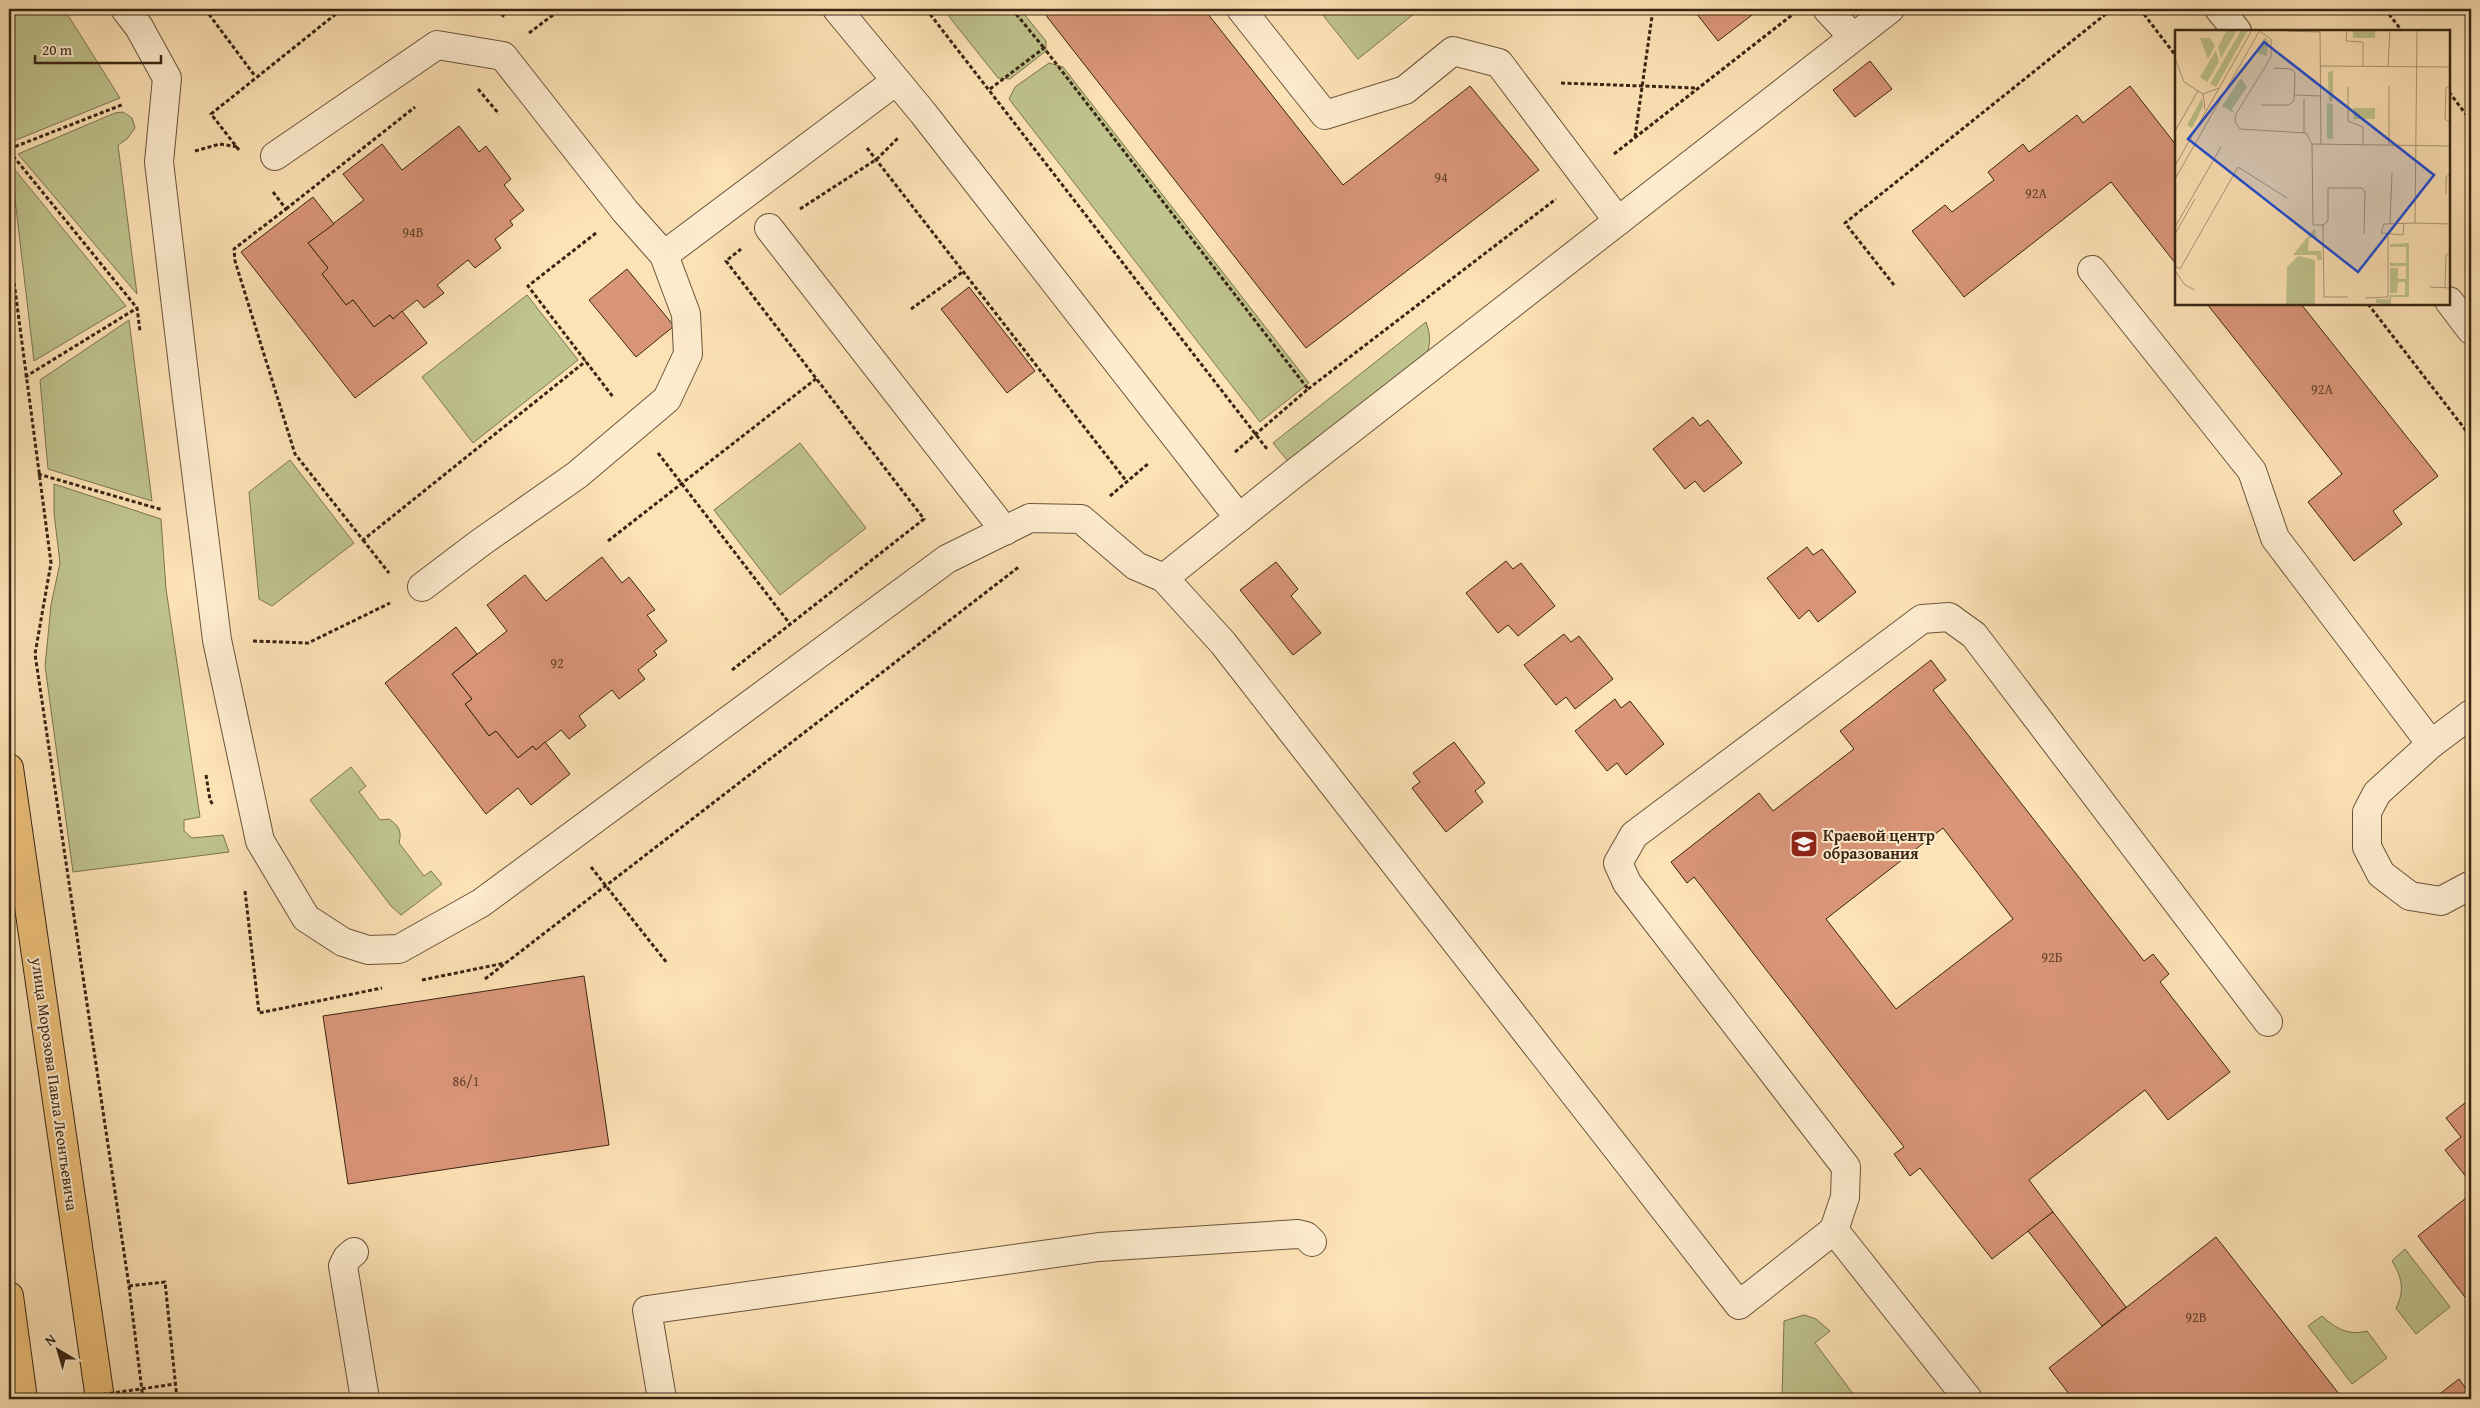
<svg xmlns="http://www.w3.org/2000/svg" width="2480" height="1408" viewBox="0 0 2480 1408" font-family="'Gentium Book Plus',serif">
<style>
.green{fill:#bfc38d;stroke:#7c7450}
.building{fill:#d99578;stroke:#392513;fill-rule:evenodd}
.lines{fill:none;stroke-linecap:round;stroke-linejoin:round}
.minor-casing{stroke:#6a543c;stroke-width:30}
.major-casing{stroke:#392513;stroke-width:30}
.path{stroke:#392513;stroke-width:3;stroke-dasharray:4 2.5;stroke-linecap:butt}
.minor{stroke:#feeccf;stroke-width:28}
.major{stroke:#eec17a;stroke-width:28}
.path-bridge{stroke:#392513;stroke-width:3;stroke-dasharray:4 2.5;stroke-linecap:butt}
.labels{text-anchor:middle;stroke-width:4;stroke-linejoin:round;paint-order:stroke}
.number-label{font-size:14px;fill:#61412c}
.poi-label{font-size:16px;font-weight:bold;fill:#392513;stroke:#feeccf;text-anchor:start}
.street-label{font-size:16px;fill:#392513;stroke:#feeccf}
.inset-road{fill:none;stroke:#af9674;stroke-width:1}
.view{fill:#1d4ed8;fill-opacity:0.15;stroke:#1d4ed8;stroke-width:2.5}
.inset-edge{fill:none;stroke:#392513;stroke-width:2.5}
</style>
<rect width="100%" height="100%" fill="#fde2b5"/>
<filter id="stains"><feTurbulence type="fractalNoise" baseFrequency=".004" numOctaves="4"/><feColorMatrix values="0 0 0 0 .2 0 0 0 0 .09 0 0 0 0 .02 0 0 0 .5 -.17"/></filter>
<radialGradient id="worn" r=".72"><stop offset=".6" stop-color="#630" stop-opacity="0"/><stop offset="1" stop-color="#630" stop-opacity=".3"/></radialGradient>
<g class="green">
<path d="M9 9H64L120 98 11 142 9 137Z"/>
<path d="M943 9H1020L1046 41V51L1010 79 998 78Z"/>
<path d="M1318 9H1420L1358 59Z"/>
<path d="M1049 63 1063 67 1309 383 1260 422 1009 99 1015 87Z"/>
<path d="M123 112 132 118 135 128 127 139 118 145 137 294 18 154 115 113Z"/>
<path d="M11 165 126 306 34 361Z"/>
<path d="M527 295 578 360 473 443 422 377Z"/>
<path d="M129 320 152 501 48 469 40 380Z"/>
<path d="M1426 322C1431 336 1431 345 1425 358L1292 466 1273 443Z"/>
<path d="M800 443 866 528 780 595 714 510Z"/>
<path d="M290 460 354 543 272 606 259 599 249 492Z"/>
<path d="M54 484 161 519 166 589 200 817 184 820V831L192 838 223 835 229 852 73 872 45 666 51 605 60 563 54 513Z"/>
<path d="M351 767 366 786 359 792 380 820 389 819C399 826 402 831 399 843L424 876 431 871 442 884 401 915 391 906 310 800Z"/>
<path d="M2405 1249 2450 1307 2416 1334 2396 1308C2405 1291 2402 1277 2392 1261Z"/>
<path d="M1804 1315 1816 1319 1830 1331 1815 1343 1857 1399H1782L1784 1321Z"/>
<path d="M2322 1316C2335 1328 2348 1336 2367 1331L2387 1358 2352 1384 2308 1326Z"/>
</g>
<g class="building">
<path d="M1041 9H1204L1343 185 1470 86 1539 170 1306 348Z"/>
<path d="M1693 9H1760L1718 41Z"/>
<path d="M1870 61 1892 89 1855 117 1833 90Z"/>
<path d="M2130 86 2176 145V264L2111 182 1964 297 1912 231 1945 205 1952 212 1994 180 1988 172 2023 144 2029 152 2077 115 2083 123Z"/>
<path d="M459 126 479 152 486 146 511 179 504 185 524 210 510 221 513 225 495 239 501 248 475 268 468 260 437 285 444 293 424 308 417 300 393 319 390 315 374 327 353 300 346 305 322 274 328 268 308 243 364 200 343 174 382 144 402 170Z"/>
<path d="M313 197 334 224 308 243 328 268 322 274 346 305 353 300 374 327 390 315 393 319 402 311 427 343 355 398 241 252Z"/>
<path d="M627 269 674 326 636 357 589 300Z"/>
<path d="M969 287 1035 371 1007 393 941 309Z"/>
<path d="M2207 304H2301L2438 476 2393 511 2402 524 2354 561 2308 502 2342 474Z"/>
<path d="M1693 417 1700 426 1708 420 1742 463 1704 492 1695 481 1685 489 1653 449Z"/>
<path d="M1807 547 1813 555 1822 549 1856 592 1818 622 1809 610 1799 619 1767 578Z"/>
<path d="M602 557 622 583 629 577 655 610 647 615 667 641 654 651 657 655 638 670 645 679 619 699 612 690 579 716 586 726 569 739 561 730 536 750 533 746 518 758 496 731 489 736 465 704 472 699 452 674 507 631 487 605 525 575 546 601Z"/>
<path d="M1506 561 1513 569 1521 563 1555 606 1518 636 1508 625 1498 633 1466 593Z"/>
<path d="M1276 562 1298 589 1291 596 1321 633 1293 655 1240 590Z"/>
<path d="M456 627 477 654 452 674 472 699 465 704 489 736 496 731 518 758 533 746 536 750 545 742 570 774 531 805 518 788 486 814 385 683Z"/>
<path d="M1564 634 1571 642 1579 636 1613 679 1575 709 1566 697 1556 705 1524 665Z"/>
<path d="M1931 660 1946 680 1933 690 2144 961 2153 954 2169 974 2160 982 2230 1072 2168 1120 2145 1090 2029 1180 2053 1212 1992 1259 1920 1168 1910 1176 1894 1154 1904 1147 1694 877 1687 883 1671 862 1759 793 1773 811 1854 749 1840 731ZM1943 828 2013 919 1896 1009 1826 919Z"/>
<path d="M1615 699 1621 708 1630 701 1664 744 1626 775 1617 763 1607 771 1575 731Z"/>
<path d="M1454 742 1485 783 1475 791 1483 802 1446 832 1412 788 1420 782 1413 773Z"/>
<path d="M584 976 609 1145 348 1184 323 1016Z"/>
<path d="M2471 1098V1183L2445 1150 2461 1137 2446 1118Z"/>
<path d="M2471 1194V1305L2418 1236Z"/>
<path d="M2053 1212 2126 1307 2102 1326 2028 1231Z"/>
<path d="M2216 1237 2343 1399H2073L2049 1368Z"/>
<path d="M2459 1379 2470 1394 2471 1393V1399H2433Z"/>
</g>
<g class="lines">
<defs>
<g id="minor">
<path d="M125 9 139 27 167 78 159 162 187 399 217 640 260 841 306 918 343 942 368 950 399 949 481 903 947 559 1030 518 1081 519 1136 566 1164 578 1291 476 1890 9"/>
<path d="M837 9 923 113 1239 518"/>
<path d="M1241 9 1325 115 1405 90 1453 51 1499 63 1618 221"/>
<path d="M1827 9 1853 37"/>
<path d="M2219 9 2237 31"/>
<path d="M275 156 437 45 503 56 625 211 664 255 686 314 688 354 667 399 577 475 480 543 422 587"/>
<path d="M769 228 1005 531"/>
<path d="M664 255 896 81"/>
<path d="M2092 270 2252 471 2275 538 2431 744"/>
<path d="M2449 301 2471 330"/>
<path d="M1164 578 1223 643 1739 1305 1834 1230 1968 1399"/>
<path d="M2471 714 2431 744 2377 793 2367 812V847L2381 874 2410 896 2441 901 2471 885"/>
<path d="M1834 1230 1845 1197 1846 1167 1627 883 1618 863 1634 835 1922 619 1949 617 1974 635 2268 1022"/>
<path d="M354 1252 347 1258 343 1266 365 1399"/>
<path d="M662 1399 647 1310 1099 1247 1298 1234 1306 1236 1312 1242"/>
</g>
<g id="major">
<path d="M9 768 100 1399"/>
<path d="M9 1296 23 1399"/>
</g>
</defs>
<use href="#minor" class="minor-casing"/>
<use href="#major" class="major-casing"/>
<g class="path">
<path d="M205 9 255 76"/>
<path d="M497 9 505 18"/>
<path d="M926 9 1267 449"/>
<path d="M1012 9 1044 48"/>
<path d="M2140 9 2176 56"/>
<path d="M2385 9 2402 31"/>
<path d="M529 33 561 9"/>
<path d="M1561 83 1697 88"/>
<path d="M478 89 499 114"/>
<path d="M990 89 1044 48 1308 389 1234 453"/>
<path d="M2449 92 2471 121"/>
<path d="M1635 137 1653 9"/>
<path d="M867 148 1127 482"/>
<path d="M9 149 124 104"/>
<path d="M239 150 211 114 342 9"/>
<path d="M9 151 137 308 140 331"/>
<path d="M195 151 220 144 238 147"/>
<path d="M1614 154 1792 15"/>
<path d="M273 192 286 209 234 249 235 261 295 454 363 540 586 361"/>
<path d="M286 209 415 107"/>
<path d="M800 209 877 159 898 138"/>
<path d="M596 233 528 286 613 397"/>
<path d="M9 244 51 563 35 654 129 1286 143 1399"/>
<path d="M1894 285 1845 223 2112 9"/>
<path d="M2368 304 2471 437"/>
<path d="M911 309 964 271"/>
<path d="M25 377 137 308"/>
<path d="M1308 389 1556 199"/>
<path d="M658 453 790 624"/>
<path d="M38 474 163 510"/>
<path d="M1110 496 1149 463"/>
<path d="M363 540 389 573"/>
<path d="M608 541 817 378"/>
<path d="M253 641 308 643 390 603"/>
<path d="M732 670 924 519 726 261 741 249"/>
<path d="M206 775 210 800 213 805"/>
<path d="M591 867 667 963"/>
<path d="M245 891 259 1013 382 988"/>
<path d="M485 979 1020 566"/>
<path d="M422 980 505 963"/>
<path d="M129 1286 165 1282 177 1399"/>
</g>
<use href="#minor" class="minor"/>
<use href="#major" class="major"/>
<path class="path-bridge" d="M71 1399 175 1384"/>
</g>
<defs>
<symbol id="school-square" viewBox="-11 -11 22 22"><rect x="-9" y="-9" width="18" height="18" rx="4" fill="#8f2418" stroke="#feeccf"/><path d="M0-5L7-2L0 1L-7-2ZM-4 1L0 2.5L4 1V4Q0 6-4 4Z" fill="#fff"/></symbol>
</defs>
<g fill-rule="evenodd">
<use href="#school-square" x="1788" y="828" width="32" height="32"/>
</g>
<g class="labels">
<g class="number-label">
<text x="1441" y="182">94</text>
<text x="2036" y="198">92А</text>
<text x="413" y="237">94В</text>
<text x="2322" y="394">92А</text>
<text x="557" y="668">92</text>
<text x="2052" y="962">92Б</text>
<text x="466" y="1086">86/1</text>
<text x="2196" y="1322">92В</text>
</g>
<g class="poi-label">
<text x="1823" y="841">Краевой центр<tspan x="1823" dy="18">образования</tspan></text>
</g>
<g class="street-label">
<text transform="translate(55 1084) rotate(82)" y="6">улица Морозова Павла Леонтьевича</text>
</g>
</g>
<g transform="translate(2175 30)">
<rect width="275" height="275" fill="#fde2b5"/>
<path d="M52 0H62L46 28 43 17ZM66 0H73L41 57 35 54ZM178 0H200V8H178ZM90 7 93 11 92 26 82 23ZM25 8H35L40 16 33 29ZM41 20 44 32 32 52 25 47ZM158 41V71L154 72 153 42ZM66 48 72 57 57 79 59 83 47 76ZM27 68 28 76 17 98 12 95ZM152 73 158 74V109H152ZM178 78H200V89H179ZM140 198 141 208H134L133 221H146L147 230H142V225H118ZM234 213V267H216V275L201 273V269H214L215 265H230V252H223L222 263H215V238H223V249H231V236H215V233H231V217H215V214ZM123 226 140 230V275H111L112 237Z" fill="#bfc38d"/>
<path class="inset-road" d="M145 0 146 114M172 0 171 11 188 12V36M84 1 96 9V27L61 84 60 92 65 99 131 103 137 114 275 116M112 1 145 2M0 28 9 52 28 64M145 36 275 37M213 36 215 0M275 56 271 58 270 89 275 93M173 57V91L188 97V114M28 64 30 80M28 64 44 58M120 65 146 66M86 75H113L119 71 120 43 116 39 99 38M0 101 23 61M129 103V69M137 114 138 195H148L149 267H173M214 114V56M0 136 77 0M0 149 85 0M271 164V147L275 144M215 193 217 143M240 193 242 0M229 194 228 205 206 203 209 194 240 193 275 194M148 195 153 191V158H187L190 162 189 204M0 197 46 117M0 204 20 169M0 236 5 239 63 137 112 168M0 241 10 255 20 260M255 257 275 258M270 258 271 225 275 223M190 268 213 267V206"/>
<path class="view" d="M89 12 259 145 183 242 13 109Z"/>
<rect width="275" height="275" class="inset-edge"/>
</g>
<rect width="2480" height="1408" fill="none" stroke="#fde2b5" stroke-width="30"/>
<rect x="10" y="10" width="2460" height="1388" fill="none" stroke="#392513" stroke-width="2.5"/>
<rect x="15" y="15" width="2450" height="1378" fill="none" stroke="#392513"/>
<g transform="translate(58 1350) rotate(322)" stroke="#feeccf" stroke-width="4" paint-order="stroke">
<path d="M0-4L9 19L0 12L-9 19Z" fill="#392513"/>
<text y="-8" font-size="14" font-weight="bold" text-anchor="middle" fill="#392513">N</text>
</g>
<path d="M35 55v8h126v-8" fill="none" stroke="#392513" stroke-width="2.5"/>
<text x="42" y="55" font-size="15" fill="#392513" stroke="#feeccf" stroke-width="4" paint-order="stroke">20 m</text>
<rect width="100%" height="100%" filter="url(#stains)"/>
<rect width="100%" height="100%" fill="url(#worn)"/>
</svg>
